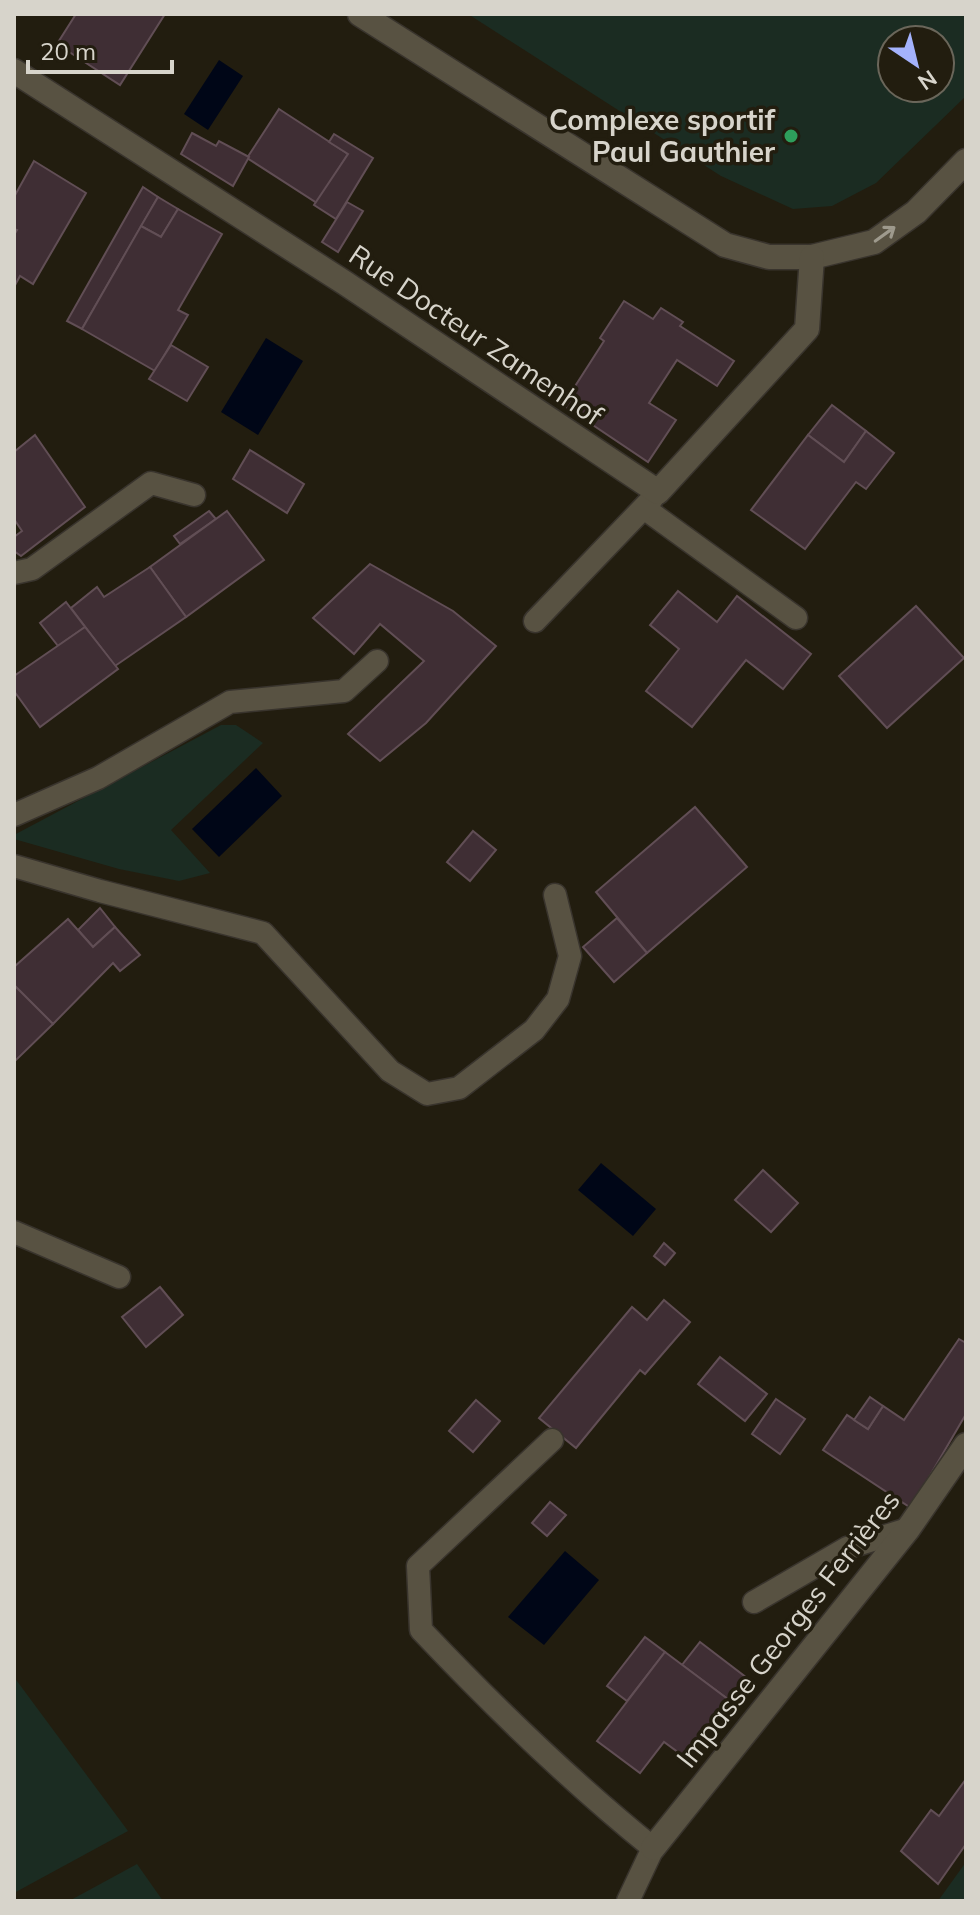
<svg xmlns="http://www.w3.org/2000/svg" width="980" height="1915" viewBox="0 0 980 1915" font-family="Mulish,sans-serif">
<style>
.green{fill:#1b2c22;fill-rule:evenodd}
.water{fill:#000617}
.building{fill:#3f2e34;stroke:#614e55;stroke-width:2}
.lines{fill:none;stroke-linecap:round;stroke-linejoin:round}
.service-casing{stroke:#39342d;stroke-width:25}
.minor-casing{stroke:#39342d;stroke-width:27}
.service{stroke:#585242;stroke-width:22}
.minor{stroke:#585242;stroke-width:24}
.oneway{stroke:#9e9a8d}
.leisure-dot{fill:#2e9e5b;stroke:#221d0f;stroke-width:3}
.labels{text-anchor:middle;stroke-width:7;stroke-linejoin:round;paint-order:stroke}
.poi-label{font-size:28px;font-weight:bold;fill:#d7d4cb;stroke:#221d0f;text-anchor:end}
.street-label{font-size:28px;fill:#d7d4cb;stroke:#221d0f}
</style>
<rect width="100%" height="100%" fill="#221d0f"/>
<g class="green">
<path d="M468 14H966V96L876 183 832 206 793 209 721 176ZM940 40V88H892V40Z"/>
<path d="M221 725H236L263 743 171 830 210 873 179 881 119 869 14 839V835Z"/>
<path d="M14 1677 128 1831 14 1893Z"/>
<path d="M966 1862V1901H938Z"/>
<path d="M137 1864 163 1901H69Z"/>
</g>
<g class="water">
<path d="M219 60 243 76 208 130 184 114Z"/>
<path d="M266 338 303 361 258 435 221 412Z"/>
<path d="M256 768 282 796 219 857 192 829Z"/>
<path d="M601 1163 656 1209 633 1236 578 1190Z"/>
<path d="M565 1551 599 1580 544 1645 508 1617Z"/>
</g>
<g class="building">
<path d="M76 14H165L120 85 57 44Z"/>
<path d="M279 109 348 154 317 203 247 158Z"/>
<path d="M192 133 216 146 219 141 249 157 233 186 181 154Z"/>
<path d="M334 134 373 158 336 219 314 205 348 154 329 142Z"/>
<path d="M34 161 86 193 33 284 20 276 14 287V235L17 230 14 229V197Z"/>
<path d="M143 187 158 197 82 329 67 321Z"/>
<path d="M158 197 178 209 161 237 141 226Z"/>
<path d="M347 202 363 211 338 252 322 242Z"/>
<path d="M178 209 222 234 178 310 188 315 155 371 82 329 141 226 161 237Z"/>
<path d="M624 301 653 319 661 308 683 322 680 326 734 361 717 386 677 360 649 403 676 420 648 462 563 405 604 341 600 338Z"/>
<path d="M171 345 208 367 187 401 149 379Z"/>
<path d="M832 405 866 431 844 462 808 435Z"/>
<path d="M866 431 894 453 866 489 856 482 805 549 751 510 808 435 844 462Z"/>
<path d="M35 435 85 507 21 556 14 551V537L22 531 14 519V452Z"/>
<path d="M250 450 304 484 287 513 233 479Z"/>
<path d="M209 511 216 519 180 544 174 536Z"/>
<path d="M227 511 264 560 186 617 150 567Z"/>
<path d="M370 564 453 611 496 646 426 723 380 761 348 734 424 661 380 624 354 654 313 618Z"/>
<path d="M150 567 186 617 115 666 71 608 97 587 104 597Z"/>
<path d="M678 591 717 622 737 596 811 654 783 689 746 660 692 727 646 691 679 649 650 625Z"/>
<path d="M66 602 85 627 58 646 40 623Z"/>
<path d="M916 606 964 658 887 728 839 676Z"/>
<path d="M85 627 118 669 40 727 14 691V676Z"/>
<path d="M695 807 747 867 647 953 596 892Z"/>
<path d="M473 831 496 850 470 881 447 862Z"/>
<path d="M100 908 115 927 93 947 78 930Z"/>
<path d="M617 918 647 953 614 982 583 947Z"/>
<path d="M68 919 93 947 115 927 140 955 120 971 113 963 53 1024 14 985V967Z"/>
<path d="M14 985 53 1024 14 1062Z"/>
<path d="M763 1170 798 1203 771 1232 735 1200Z"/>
<path d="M664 1243 675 1253 665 1265 654 1256Z"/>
<path d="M160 1287 183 1315 146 1347 122 1317Z"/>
<path d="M664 1300 690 1322 645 1374 640 1370 576 1448 539 1418 632 1307 647 1320Z"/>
<path d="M959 1339 966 1343V1414L911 1508 823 1450 847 1415 868 1429 883 1406 904 1420Z"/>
<path d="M720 1357 767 1394 745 1421 698 1384Z"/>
<path d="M870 1397 883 1406 868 1429 854 1420Z"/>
<path d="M776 1399 805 1419 780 1454 752 1434Z"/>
<path d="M476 1400 500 1421 473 1452 449 1431Z"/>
<path d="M550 1502 566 1515 547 1536 532 1523Z"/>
<path d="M645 1637 665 1652 627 1701 607 1686Z"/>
<path d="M700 1642 747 1678 729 1700 682 1665Z"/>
<path d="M665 1652 729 1700 686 1758 664 1742 640 1773 597 1741Z"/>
<path d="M966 1779V1844L938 1884 901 1851 931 1810 939 1816Z"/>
</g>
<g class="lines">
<defs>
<g id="service">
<path d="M644 508 796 618"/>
<path d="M14 573 32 569 151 483 194 495"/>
<path d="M535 621 652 499"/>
<path d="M14 815 98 778 230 702 344 691 377 661"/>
<path d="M14 866 100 891 263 933 390 1071 427 1094 459 1088 534 1030 558 999 570 956 555 895"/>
<path d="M14 1232 119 1277"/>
<path d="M552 1440 418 1566 421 1630C494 1707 570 1781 653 1848L628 1901"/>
<path d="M754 1602 847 1548 908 1529"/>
</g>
<g id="minor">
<path d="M360 14 725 245 769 257H812L874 242 916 212 966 161"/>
<path d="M14 71 345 283 658 492 807 329 812 257"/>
<path d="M653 1848 908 1529 966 1445"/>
</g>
</defs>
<use href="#service" class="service-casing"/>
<use href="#minor" class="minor-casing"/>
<use href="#service" class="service"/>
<use href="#minor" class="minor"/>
</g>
<defs><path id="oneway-shaft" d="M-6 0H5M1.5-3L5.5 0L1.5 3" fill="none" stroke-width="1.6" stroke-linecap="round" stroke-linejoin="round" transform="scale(2)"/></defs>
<use class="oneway" href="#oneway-shaft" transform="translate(885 234) rotate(-36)"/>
<circle class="leisure-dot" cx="791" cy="136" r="8"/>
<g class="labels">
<g class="poi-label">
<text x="775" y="130">Complexe sportif<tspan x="775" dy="32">Paul Gauthier</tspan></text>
</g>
<g class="street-label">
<text transform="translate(476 335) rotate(34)" y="10">Rue Docteur Zamenhof</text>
<text transform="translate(788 1629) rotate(-52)" y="10">Impasse Georges Ferrières</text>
</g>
</g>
<rect width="980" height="1915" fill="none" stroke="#d7d4cb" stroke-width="32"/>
<g transform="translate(916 64) rotate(145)"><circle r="38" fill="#221d0f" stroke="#6a665a" stroke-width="2"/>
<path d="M0-6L14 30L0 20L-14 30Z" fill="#a4b2fc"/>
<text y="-12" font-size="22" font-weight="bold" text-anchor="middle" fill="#d7d4cb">N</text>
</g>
<path d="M28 60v12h144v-12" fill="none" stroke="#d7d4cb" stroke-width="4"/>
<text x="40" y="60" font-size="24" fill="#d7d4cb" stroke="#221d0f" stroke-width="6" paint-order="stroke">20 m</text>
</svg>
